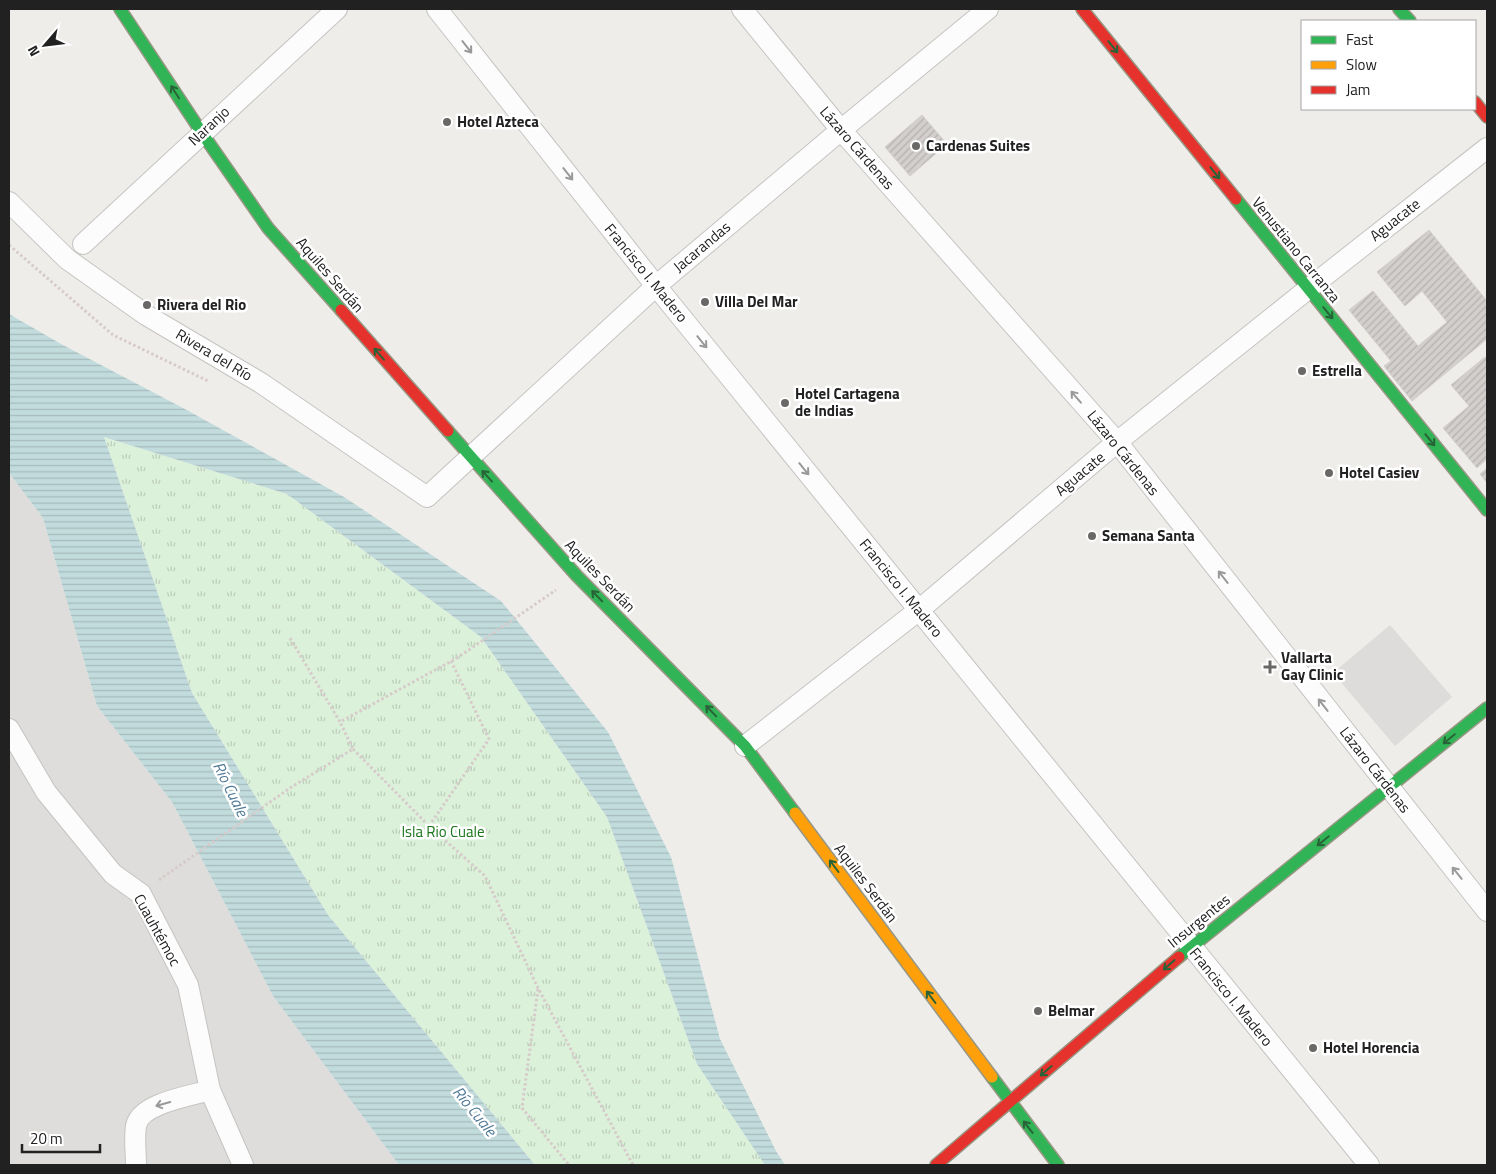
<svg xmlns="http://www.w3.org/2000/svg" width="1496" height="1174" viewBox="0 0 1496 1174" font-family="'Titillium Web',sans-serif">
<style>
.residential{fill:#dedddb}
.religious{fill:#dddcdb}
.park{fill:url(#park-tufts)}
.water{fill:url(#water-rules)}
.building{fill:url(#building-hatch);stroke:#d2cfcc}
.lines{fill:none;stroke-linecap:round;stroke-linejoin:round}
.street-casing{stroke:#c5c4c2;stroke-width:22}
.fast-casing{stroke:#989784;stroke-width:14}
.slow-casing{stroke:#989784;stroke-width:14}
.jam-casing{stroke:#989784;stroke-width:14}
.path{stroke:#d6cbca;stroke-width:3;stroke-dasharray:2.5 2.5;stroke-linecap:butt}
.street{stroke:#fdfcfc;stroke-width:20}
.fast{stroke:#30b455;stroke-width:11}
.slow{stroke:#ff9f0a;stroke-width:11}
.jam{stroke:#e5322d;stroke-width:11}
.oneway{stroke:#9a9999}
.oneway2{stroke:#286338}
.poi-dot{fill:#696867;stroke:#fff;stroke-width:2}
.labels{text-anchor:middle;stroke-width:5;stroke-linejoin:round;paint-order:stroke}
.poi-label{font-size:15px;font-weight:bold;fill:#212121;stroke:#fff;text-anchor:start}
.street-label{font-size:15px;fill:#212121;stroke:#fff}
.park-label{font-size:15px;fill:#1b751a;stroke:#fff}
.water-label{font-size:16px;font-style:italic;fill:#517b98;stroke:#fff}
</style>
<defs>
<pattern id="park-tufts" width="24" height="20" patternUnits="userSpaceOnUse" patternTransform="scale(1.25)"><rect width="24" height="20" fill="#dcf1da"/><path d="M3 7l-1-3M5 7V3M7 7l1-3M15 17l-1-3M17 17v-4M19 17l1-3" fill="none" stroke="#bccebb"/></pattern>
<pattern id="water-rules" width="6" height="5" patternUnits="userSpaceOnUse" patternTransform="scale(1.25)"><rect width="6" height="5" fill="#c2dbdd"/><path d="M0 2.5h6" fill="none" stroke="#a6bcbd"/></pattern>
<pattern id="building-hatch" width="6" height="6" patternUnits="userSpaceOnUse" patternTransform="scale(1.25)"><rect width="6" height="6" fill="#d2cfcd"/><path d="M-1 1l2-2M0 6l6-6M5 7l2-2" fill="none" stroke="#b4b1b0"/></pattern>
</defs>
<rect width="100%" height="100%" fill="#efedea"/>
<path class="residential" d="M9 473 43 518 97 706 172 802 273 996 399 1165H9Z"/>
<path class="religious" d="M1390 625 1452 697 1395 746 1333 673Z"/>
<path class="park" d="M104 437 287 494 481 637 607 817 697 1064 765 1165H535L328 915 192 693Z"/>
<path class="water" d="M9 314 61 344 183 408 344 497 501 601 608 732 671 857 720 1039 776 1151 785 1165H765L697 1064 607 817 481 637 287 494 104 437 192 693 328 915 535 1165H399L273 996 172 802 97 706 43 518 9 473Z"/>
<g class="building">
<path d="M922 115 947 144 910 176 885 147Z"/>
<path d="M1429 230 1487 301V339L1412 401 1384 366 1391 361 1349 310 1373 291 1418 346 1447 322 1422 291 1405 306 1377 272Z"/>
<path d="M1485 357 1487 359V459L1477 468 1443 428 1469 406 1451 385Z"/>
<path d="M1487 468V483L1480 474Z"/>
</g>
<g class="lines">
<defs>
<g id="street">
<path d="M437 9 656 286 1369 1165"/>
<path d="M742 9 841 130 1117 442 1487 911"/>
<path d="M9 202 67 259 146 315 261 383 427 497 656 286 841 130 988 9"/>
<path d="M83 244 337 9"/>
<path d="M9 729 46 792 113 874 141 894 188 985 210 1090 243 1165"/>
<path d="M745 746 919 610 1117 442 1308 289 1487 148"/>
<path d="M136 1165C136 1153 134 1139 136 1126 140 1103 191 1096 210 1090"/>
</g>
<g id="fast">
<path d="M120 9 202 133 268 228 341 310"/>
<path d="M1399 9 1410 21"/>
<path d="M1236 199 1487 510"/>
<path d="M448 431 577 576 745 746 795 813"/>
<path d="M1179 957 1487 708"/>
<path d="M992 1077 1058 1165"/>
</g>
<path id="slow" d="M795 813 992 1077"/>
<g id="jam">
<path d="M1082 9 1236 199"/>
<path d="M1475 102 1487 117"/>
<path d="M341 310 448 431"/>
<path d="M936 1165 1179 957"/>
</g>
</defs>
<use href="#street" class="street-casing"/>
<use href="#fast" class="fast-casing"/>
<use href="#slow" class="slow-casing"/>
<use href="#jam" class="jam-casing"/>
<g class="path">
<path d="M9 245 113 335 208 381"/>
<path d="M290 638 340 722 457 658 556 590"/>
<path d="M353 749 429 826 485 876 538 988 633 1165"/>
<path d="M429 826 489 739 451 661"/>
<path d="M159 880 290 788 353 749 340 722"/>
<path d="M538 989 522 1108 569 1165"/>
</g>
<use href="#street" class="street"/>
<use href="#fast" class="fast"/>
<use href="#slow" class="slow"/>
<use href="#jam" class="jam"/>
</g>
<defs><path id="oneway-shaft" d="M-6 0H5M1.5-3L5.5 0L1.5 3" fill="none" stroke-width="1.6" stroke-linecap="round" stroke-linejoin="round" transform="scale(1.25)"/></defs>
<g class="oneway">
<use href="#oneway-shaft" transform="translate(467 47) rotate(52)"/>
<use href="#oneway-shaft" transform="translate(568 174) rotate(52)"/>
<use href="#oneway-shaft" transform="translate(702 342) rotate(51)"/>
<use href="#oneway-shaft" transform="translate(1076 397) rotate(-131)"/>
<use href="#oneway-shaft" transform="translate(804 469) rotate(51)"/>
<use href="#oneway-shaft" transform="translate(1223 577) rotate(-128)"/>
<use href="#oneway-shaft" transform="translate(1323 705) rotate(-128)"/>
<use href="#oneway-shaft" transform="translate(1457 873) rotate(-129)"/>
<use href="#oneway-shaft" transform="translate(163 1104) rotate(164)"/>
</g>
<g class="oneway2">
<use href="#oneway-shaft" transform="translate(1113 47) rotate(51)"/>
<use href="#oneway-shaft" transform="translate(175 92) rotate(-123)"/>
<use href="#oneway-shaft" transform="translate(1215 173) rotate(51)"/>
<use href="#oneway-shaft" transform="translate(1328 313) rotate(51)"/>
<use href="#oneway-shaft" transform="translate(379 354) rotate(-131)"/>
<use href="#oneway-shaft" transform="translate(1430 440) rotate(51)"/>
<use href="#oneway-shaft" transform="translate(487 476) rotate(-132)"/>
<use href="#oneway-shaft" transform="translate(597 596) rotate(-134)"/>
<use href="#oneway-shaft" transform="translate(711 711) rotate(-134)"/>
<use href="#oneway-shaft" transform="translate(1449 739) rotate(141)"/>
<use href="#oneway-shaft" transform="translate(1323 841) rotate(141)"/>
<use href="#oneway-shaft" transform="translate(834 866) rotate(-127)"/>
<use href="#oneway-shaft" transform="translate(1169 965) rotate(139)"/>
<use href="#oneway-shaft" transform="translate(931 997) rotate(-127)"/>
<use href="#oneway-shaft" transform="translate(1046 1071) rotate(139)"/>
<use href="#oneway-shaft" transform="translate(1028 1127) rotate(-128)"/>
</g>
<g class="poi-dot">
<circle cx="447" cy="122" r="5"/>
<circle cx="916" cy="146" r="5"/>
<circle cx="705" cy="302" r="5"/>
<circle cx="147" cy="305" r="5"/>
<circle cx="1302" cy="371" r="5"/>
<circle cx="785" cy="403" r="5"/>
<circle cx="1329" cy="473" r="5"/>
<circle cx="1092" cy="536" r="5"/>
<path d="M1267.5 659.5h5v5h5v5h-5v5h-5v-5h-5v-5h5z"/>
<circle cx="1038" cy="1011" r="5"/>
<circle cx="1313" cy="1048" r="5"/>
</g>
<g class="labels">
<g class="poi-label">
<text x="457" y="127">Hotel Azteca</text>
<text x="926" y="151">Cardenas Suites</text>
<text x="715" y="307">Villa Del Mar</text>
<text x="157" y="310">Rivera del Rio</text>
<text x="1312" y="376">Estrella</text>
<text x="795" y="399">Hotel Cartagena<tspan x="795" dy="17">de Indias</tspan></text>
<text x="1339" y="478">Hotel Casiev</text>
<text x="1102" y="541">Semana Santa</text>
<text x="1281" y="663">Vallarta<tspan x="1281" dy="17">Gay Clinic</tspan></text>
<text x="1048" y="1016">Belmar</text>
<text x="1323" y="1053">Hotel Horencia</text>
</g>
<g class="street-label">
<text transform="translate(209 126) rotate(-43)" y="5">Naranjo</text>
<text transform="translate(857 148) rotate(49)" y="5">Lázaro Cárdenas</text>
<text transform="translate(1395 220) rotate(-38)" y="5">Aguacate</text>
<text transform="translate(702 247) rotate(-40)" y="5">Jacarandas</text>
<text transform="translate(1296 250) rotate(51)" y="5">Venustiano Carranza</text>
<text transform="translate(646 273) rotate(51)" y="5">Francisco I. Madero</text>
<text transform="translate(330 275) rotate(49)" y="5">Aquiles Serdán</text>
<text transform="translate(214 355) rotate(31)" y="5">Rivera del Río</text>
<text transform="translate(1123 453) rotate(51)" y="5">Lázaro Cárdenas</text>
<text transform="translate(1080 474) rotate(-40)" y="5">Aguacate</text>
<text transform="translate(600 576) rotate(46)" y="5">Aquiles Serdán</text>
<text transform="translate(901 588) rotate(51)" y="5">Francisco I. Madero</text>
<text transform="translate(1375 770) rotate(52)" y="5">Lázaro Cárdenas</text>
<text transform="translate(866 883) rotate(53)" y="5">Aquiles Serdán</text>
<text transform="translate(1199 921) rotate(-39)" y="5">Insurgentes</text>
<text transform="translate(157 930) rotate(61)" y="5">Cuauhtémoc</text>
<text transform="translate(1231 997) rotate(51)" y="5">Francisco I. Madero</text>
</g>
<g class="park-label">
<text x="443" y="837">Isla Rio Cuale</text>
</g>
<g class="water-label">
<text transform="translate(231 789) rotate(64)" y="6">Río Cuale</text>
<text transform="translate(475 1111) rotate(51)" y="6">Río Cuale</text>
</g>
</g>
<rect width="1496" height="1174" fill="none" stroke="#212121" stroke-width="20"/>
<rect x="1301" y="20" width="175" height="90" fill="#ffffff" stroke="#a6a6a6"/>
<rect x="1311" y="36" width="25" height="8" fill="#30b455" stroke="#a6a6a6"/>
<text x="1346" y="45" font-size="15" fill="#212121">Fast</text>
<rect x="1311" y="61" width="25" height="8" fill="#ff9f0a" stroke="#a6a6a6"/>
<text x="1346" y="70" font-size="15" fill="#212121">Slow</text>
<rect x="1311" y="86" width="25" height="8" fill="#e5322d" stroke="#a6a6a6"/>
<text x="1346" y="95" font-size="15" fill="#212121">Jam</text>
<g transform="translate(45 45) rotate(242)" stroke="#ffffff" stroke-width="4" paint-order="stroke">
<path d="M0-4L9 19L0 12L-9 19Z" fill="#212121"/>
<text y="-8" font-size="14" font-weight="bold" text-anchor="middle" fill="#212121">N</text>
</g>
<path d="M22 1144v8h78v-8" fill="none" stroke="#212121" stroke-width="2.5"/>
<text x="30" y="1144" font-size="15" fill="#212121" stroke="#ffffff" stroke-width="4" paint-order="stroke">20 m</text>
</svg>
